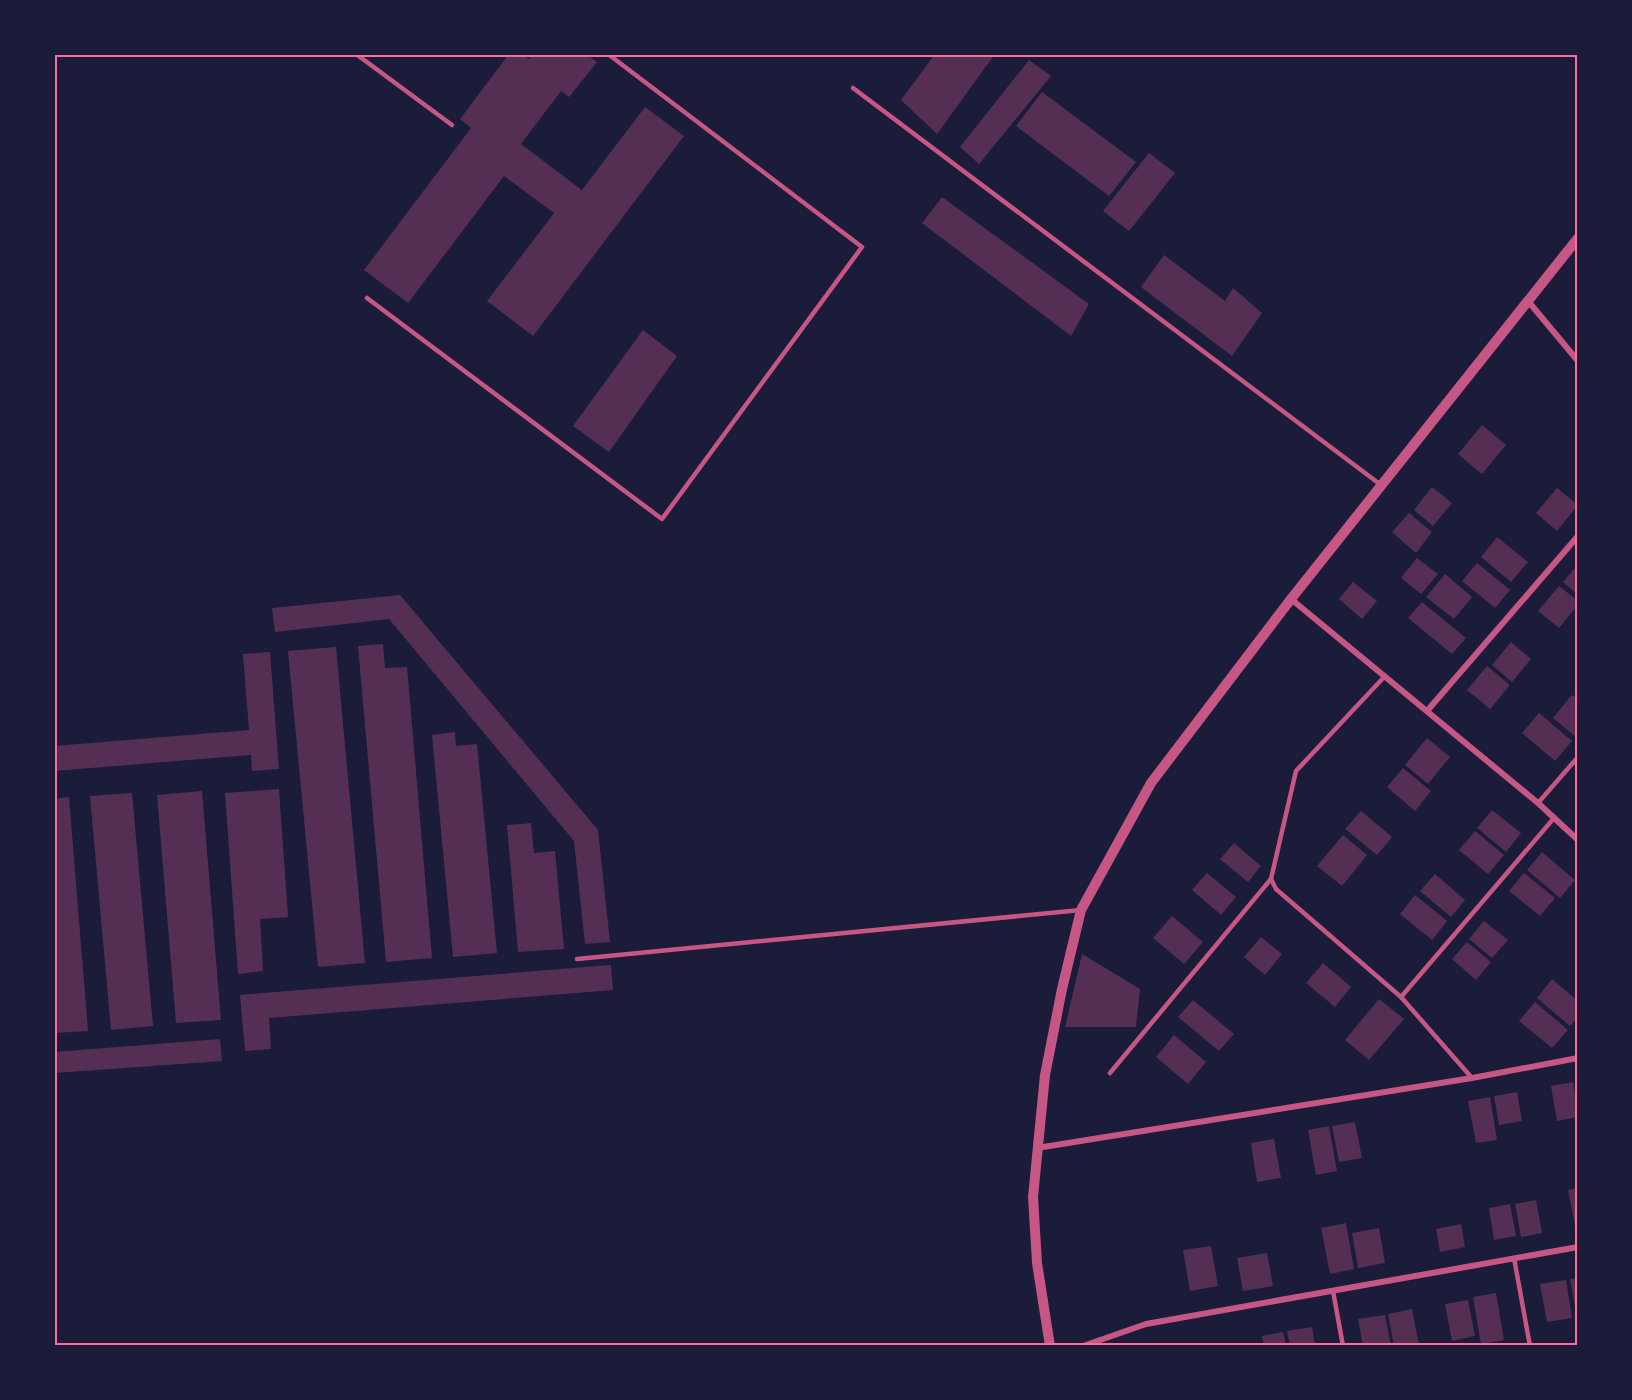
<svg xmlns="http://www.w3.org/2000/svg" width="1632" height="1400" viewBox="0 0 1632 1400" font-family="'Nunito Sans',sans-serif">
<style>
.building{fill:#542f53}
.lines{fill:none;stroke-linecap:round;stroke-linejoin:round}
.service{stroke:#c65784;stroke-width:4.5}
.minor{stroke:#c65784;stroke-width:6}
.tertiary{stroke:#c65784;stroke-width:10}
.neatline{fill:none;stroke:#ff6b9d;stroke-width:2}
</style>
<rect width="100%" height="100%" fill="#1b1b3a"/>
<g class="building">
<path d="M509 54H522L529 59 533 54H586L597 62 569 97 561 91 521 144 582 190 645 107 684 136 533 336 487 301 554 213 504 176 408 303 364 270 471 128 460 119Z"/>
<path d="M935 54H995L937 134 901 100Z"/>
<path d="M1029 60 1051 76 979 164 960 147Z"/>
<path d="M1042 92 1136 162 1109 196 1016 126Z"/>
<path d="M1149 153 1175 173 1129 231 1103 211Z"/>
<path d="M942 197 1089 304 1071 336 922 223Z"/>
<path d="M1164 255 1225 301 1233 288 1262 313 1232 356 1141 287Z"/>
<path d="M643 330 677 356 609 452 573 426Z"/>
<path d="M1482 425 1506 445 1482 474 1458 454Z"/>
<path d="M1432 487 1452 503 1433 526 1414 510Z"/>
<path d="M1557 488 1578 505 1557 531 1536 513Z"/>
<path d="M1409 513 1432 532 1416 553 1392 532Z"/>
<path d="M1497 537 1528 562 1511 582 1481 557Z"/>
<path d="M1417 558 1438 574 1421 594 1401 578Z"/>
<path d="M1477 563 1510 590 1495 608 1462 581Z"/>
<path d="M1578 564V595L1563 582Z"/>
<path d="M1445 574 1472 597 1454 619 1426 597Z"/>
<path d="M1353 582 1377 601 1362 619 1339 599Z"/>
<path d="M1559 586 1578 601V605L1559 628 1538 611Z"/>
<path d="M400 595 598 830 610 942 585 944 574 841 389 619 275 632 272 608Z"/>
<path d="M1422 602 1466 638 1452 654 1408 618Z"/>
<path d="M1511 642 1531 659 1512 682 1492 665Z"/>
<path d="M383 644 385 668 407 667 432 958 386 962 358 646Z"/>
<path d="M336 647 365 963 318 967 288 651Z"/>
<path d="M270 652 279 769 252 771 251 755 54 771V746L249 730 243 654Z"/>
<path d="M1487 666 1510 685 1490 709 1467 690Z"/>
<path d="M1572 695 1578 699V735L1576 737 1553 718Z"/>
<path d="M1539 713 1572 741 1555 761 1522 733Z"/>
<path d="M455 732 456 746 477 744 497 953 453 957 432 735Z"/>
<path d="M1427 738 1450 757 1428 784 1405 765Z"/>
<path d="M1403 768 1431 791 1415 811 1387 787Z"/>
<path d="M279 789 288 917 260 919 263 971 238 974 225 793Z"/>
<path d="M202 791 221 1020 176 1023 157 795Z"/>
<path d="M132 793 153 1026 111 1030 90 796Z"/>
<path d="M69 797 88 1031 54 1033V799Z"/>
<path d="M1492 810 1521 833 1506 852 1477 828Z"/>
<path d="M1361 811 1392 837 1377 855 1345 829Z"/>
<path d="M531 823 534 853 555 851 564 949 518 952 507 825Z"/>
<path d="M1475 831 1504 855 1488 874 1459 850Z"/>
<path d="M1343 835 1367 855 1342 886 1317 866Z"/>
<path d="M1234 843 1261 866 1248 882 1220 859Z"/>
<path d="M1542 852 1575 880 1560 898 1527 870Z"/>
<path d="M1207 873 1236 897 1221 915 1192 890Z"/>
<path d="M1524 873 1555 898 1540 916 1509 891Z"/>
<path d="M1435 874 1465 900 1451 917 1420 891Z"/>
<path d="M1415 895 1447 921 1432 940 1400 914Z"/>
<path d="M1172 916 1203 942 1184 964 1153 938Z"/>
<path d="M1484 921 1508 940 1492 958 1469 939Z"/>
<path d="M1261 937 1282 954 1265 975 1244 957Z"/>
<path d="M1467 942 1491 962 1476 980 1452 959Z"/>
<path d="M1082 954 1140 989 1136 1027H1065Z"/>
<path d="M1323 963 1351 987 1335 1007 1306 983Z"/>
<path d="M611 965 613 990 269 1018 271 1049 245 1051 240 995Z"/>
<path d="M1552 979 1578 1001V1017L1570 1026 1537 998Z"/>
<path d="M1379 999 1404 1019 1369 1060 1345 1040Z"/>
<path d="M1193 1000 1234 1034 1219 1051 1178 1017Z"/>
<path d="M1535 1002 1568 1030 1552 1048 1519 1021Z"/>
<path d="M1174 1035 1206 1062 1188 1084 1156 1057Z"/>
<path d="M220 1039 222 1061 55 1073 54 1052Z"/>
<path d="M1573 1082 1578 1117 1557 1121 1551 1086Z"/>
<path d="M1517 1092 1522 1121 1499 1125 1494 1096Z"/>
<path d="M1490 1097 1497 1140 1476 1143 1468 1101Z"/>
<path d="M1355 1122 1362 1158 1339 1162 1332 1126Z"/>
<path d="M1329 1126 1337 1171 1316 1175 1308 1130Z"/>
<path d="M1274 1139 1281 1178 1257 1182 1251 1143Z"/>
<path d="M1578 1188V1226H1575L1568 1190Z"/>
<path d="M1536 1200 1542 1233 1521 1237 1515 1204Z"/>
<path d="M1510 1204 1516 1236 1494 1240 1489 1208Z"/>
<path d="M1346 1223 1354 1269 1330 1274 1321 1228Z"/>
<path d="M1461 1224 1465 1247 1440 1252 1436 1229Z"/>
<path d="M1379 1228 1385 1263 1358 1268 1352 1233Z"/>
<path d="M1211 1246 1218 1286 1190 1291 1183 1250Z"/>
<path d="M1267 1253 1273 1286 1243 1291 1237 1258Z"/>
<path d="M1578 1278V1305L1575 1306 1570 1279Z"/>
<path d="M1566 1280 1572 1318 1547 1322 1540 1284Z"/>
<path d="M1496 1293 1504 1340 1481 1344 1473 1297Z"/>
<path d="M1468 1300 1475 1336 1452 1341 1445 1304Z"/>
<path d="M1412 1309 1419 1346H1394L1388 1314Z"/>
<path d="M1385 1315 1391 1346H1363L1358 1319Z"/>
<path d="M1312 1327 1315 1346H1290L1287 1331Z"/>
<path d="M1283 1332 1286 1346H1264L1262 1336Z"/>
</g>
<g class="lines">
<g class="service">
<path d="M356 54 452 125"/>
<path d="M853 88 1381 485"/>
<path d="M367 298 662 519 862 247 608 54"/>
<path d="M1538 803 1578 757"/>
<path d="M1271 879 1276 889 1401 997"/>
<path d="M577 959 1081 910"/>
<path d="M1110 1073 1271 879 1296 771 1385 676"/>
<path d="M1472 1078 1401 997 1554 818"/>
<path d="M1514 1258 1530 1346"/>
<path d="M1333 1291 1343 1346"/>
</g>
<g class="minor">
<path d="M1528 301 1578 361"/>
<path d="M1291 599 1538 803 1578 840"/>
<path d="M1427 711 1578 536"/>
<path d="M1037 1148 1472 1078 1578 1058"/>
<path d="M1083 1346 1146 1324 1578 1247"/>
</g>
<path class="tertiary" d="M1050 1346 1037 1263 1033 1197 1045 1075 1062 989 1081 910 1151 783 1291 599 1578 238"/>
</g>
<rect width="1632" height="1400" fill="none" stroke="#1b1b3a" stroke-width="111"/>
<rect x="56" y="56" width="1520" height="1288" class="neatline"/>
</svg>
